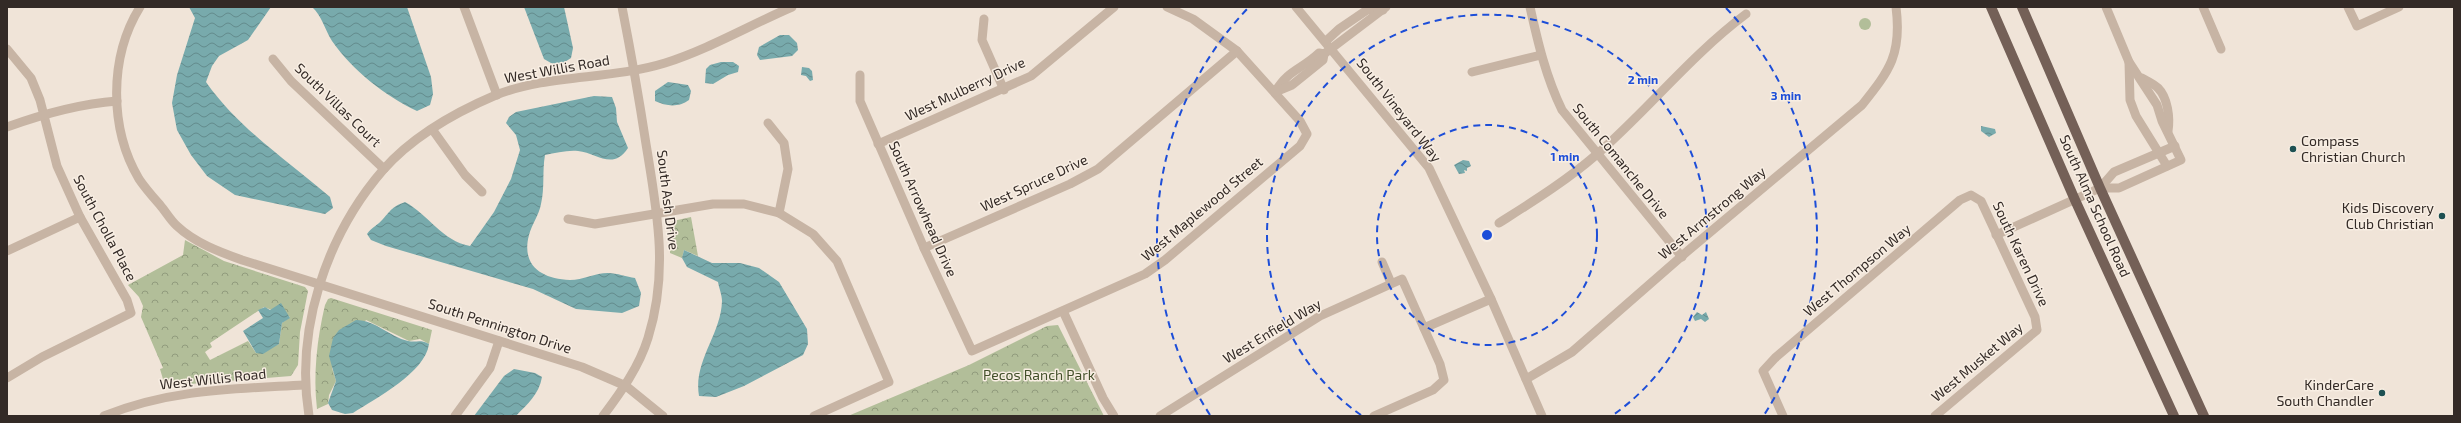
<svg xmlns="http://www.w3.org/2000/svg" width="2461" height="423" viewBox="0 0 2461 423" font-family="'Exo 2',sans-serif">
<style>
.green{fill:#b2be99}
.forest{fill:url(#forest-crowns);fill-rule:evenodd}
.water{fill:url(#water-waves)}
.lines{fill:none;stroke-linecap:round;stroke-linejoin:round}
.minor{stroke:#c7b4a4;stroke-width:9}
.major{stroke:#746057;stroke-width:10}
.ring{fill:none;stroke:#1d4ed8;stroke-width:2;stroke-dasharray:7 5}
.poi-dot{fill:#1d5052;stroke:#f8eee3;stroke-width:1.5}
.labels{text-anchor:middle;stroke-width:3;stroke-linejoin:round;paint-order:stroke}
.street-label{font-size:14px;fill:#332a26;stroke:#f8eee3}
.poi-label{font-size:14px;fill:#332a26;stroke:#f8eee3;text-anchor:end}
.park-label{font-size:14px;fill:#43502a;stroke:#f8eee3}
.centre{fill:#1d4ed8;stroke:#f8eee3;stroke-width:2}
.ring-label{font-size:12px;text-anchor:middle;font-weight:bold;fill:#1d4ed8;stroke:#f8eee3;stroke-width:3;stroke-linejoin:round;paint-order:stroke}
</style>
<defs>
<pattern id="forest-crowns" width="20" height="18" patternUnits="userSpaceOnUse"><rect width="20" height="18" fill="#b2be99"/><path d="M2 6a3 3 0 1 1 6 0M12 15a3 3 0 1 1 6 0" fill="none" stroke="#919b7d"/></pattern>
<pattern id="water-waves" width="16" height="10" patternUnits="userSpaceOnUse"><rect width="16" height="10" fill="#78aaac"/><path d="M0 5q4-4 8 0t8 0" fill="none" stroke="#638b8c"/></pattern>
</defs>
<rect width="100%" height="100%" fill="#f0e4d8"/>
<circle class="green" cx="1865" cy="24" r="6"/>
<g class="forest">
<path d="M691 217 698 256 684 250 682 258 670 253V224L673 221Z"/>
<path d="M185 240 224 261 305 287 308 291 300 332 298 365 291 376 165 386 160 369 163 368 141 317 143 306 139 297 128 285 183 255ZM264 307 290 317 282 323 279 344 256 353 248 341 210 360 205 352 212 347 210 343Z"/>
<path d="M331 298 432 330 429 344 420 339 409 341 366 320 332 368 336 381 329 395 328 404 317 409C313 374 317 339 325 305L328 299Z"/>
<path d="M1058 325 1104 416H848L969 365 1047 326Z"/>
</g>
<g class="water">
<path d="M189 7H271L248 40 219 56 212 66 206 82C238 128 288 161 330 197L333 208 325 214 235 195 207 176 191 155 177 130 172 103 177 75 195 18Z"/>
<path d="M312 7H407L431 77 433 94 430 105 417 111C384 95 353 71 332 41 325 30 322 16 312 7Z"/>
<path d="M524 7H564L573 48 571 58 560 65 551 63 544 59Z"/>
<path d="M780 35H789L797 43 798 50 792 56 760 60 757 55 759 47Z"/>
<path d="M721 62H733L739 66 738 72 728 75 713 84 705 83 706 69 710 65Z"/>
<path d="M802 67 809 68 812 71 813 80 810 81 806 76 801 75Z"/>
<path d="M668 82 688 85 691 91 689 100C678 108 666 106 655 101V91Z"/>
<path d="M594 96 612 97 616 108 617 122 628 148C613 171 597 153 578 151 567 150 556 153 545 155 542 172 545 187 541 204 539 215 532 224 529 235 521 265 541 279 570 280 583 280 595 273 608 273 617 273 627 277 635 278L641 293 639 306 622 313 576 309 533 289 386 246 371 240 367 234C372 227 378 225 383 219 392 209 392 207 405 202 429 215 442 241 470 246L494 212 511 179 520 150 516 135 506 123 509 117 516 112Z"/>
<path d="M1981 126 1995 129 1996 133 1989 137 1981 131Z"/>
<path d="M1463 160 1469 161 1471 166 1467 168V171L1464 170 1465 173 1459 174 1454 165Z"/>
<path d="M684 250 712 263H740L759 268 779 282 807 329 808 344 803 355 744 386 716 397 699 396C693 361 721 335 722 301 722 295 719 288 718 282L687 267 682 258Z"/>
<path d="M281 303 290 318 282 323 279 344 263 354 256 353 243 331 263 318 258 310 265 307 270 310Z"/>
<path d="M1697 312 1702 315 1706 312 1709 319 1705 322 1701 319 1695 321 1693 317Z"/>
<path d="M356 320C375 320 390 337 408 341 417 343 419 339 429 344 425 373 376 398 353 413L345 414 332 410 328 403 336 381 329 356 333 338 339 330Z"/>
<path d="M514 369 535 373 542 377C539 395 527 404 516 416H474L504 376Z"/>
</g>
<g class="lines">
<g class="minor">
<path d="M140 7C109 57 109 128 139 179 145 188 153 197 160 205 166 212 171 221 177 226 195 243 220 252 242 260L582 367 626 386 663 416"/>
<path d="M464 7 497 95"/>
<path d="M1296 7 1429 168 1491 299 1542 416"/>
<path d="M1530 7C1538 43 1546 77 1562 110L1682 257"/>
<path d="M2203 7 2221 49"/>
<path d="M2348 7 2357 26 2399 7"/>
<path d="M984 19 982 40 1004 90"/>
<path d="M1326 41 1339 29 1367 10H1383"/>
<path d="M7 49 31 78 40 100 57 166 80 217 127 300 131 313 42 357 7 378"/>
<path d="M273 59 291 81 384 169"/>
<path d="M2129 62 2130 100 2136 116 2167 166"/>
<path d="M1472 72 1541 55"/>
<path d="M860 75V101L924 248 972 351 1145 274 1165 260 1300 146 1307 134 1300 121 1237 51 1193 19 1167 7"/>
<path d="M2142 78C2147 81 2154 84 2158 88 2168 98 2170 118 2168 131"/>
<path d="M1275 92C1289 69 1301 70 1319 53L1324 54 1386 7"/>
<path d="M1275 92 1292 85 1323 60 1324 54"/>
<path d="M768 123 784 143 788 169 779 213"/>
<path d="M7 127C43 114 78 104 117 101"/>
<path d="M432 129 465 175 482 192"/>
<path d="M878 144 1031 76 1114 7"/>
<path d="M2100 188H2119L2181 160 2162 121 2157 105 2129 62 2106 7"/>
<path d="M568 219 595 224 713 204H744L779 213 813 234 837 261 889 382 814 416"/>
<path d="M1499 223C1532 202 1566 181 1596 155 1648 110 1690 56 1746 14"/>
<path d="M1996 235 2100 188 2114 172 2175 146"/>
<path d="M924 248 1070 184 1098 169 1237 51"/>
<path d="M7 251 80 217"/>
<path d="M1382 262 1391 283"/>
<path d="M1063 311 1103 398 1114 416"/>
<path d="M1424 328 1491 299"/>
<path d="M1526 379 1572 352 1690 249 1862 105C1890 70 1902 54 1896 7"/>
<path d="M104 416C170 389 234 389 304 385"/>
<path d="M309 416C295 330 326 236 383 170 412 137 456 112 496 95 549 74 610 80 665 63 709 49 750 25 792 7"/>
<path d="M455 416 490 368 499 341"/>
<path d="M603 416C621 392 639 367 648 338 669 271 657 211 646 144 639 98 631 53 622 7"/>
<path d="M1160 416 1320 316 1402 279 1440 364 1444 380 1433 390 1374 416"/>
<path d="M1783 416 1763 371 1775 358 1960 200 1971 195 1981 201 2035 317 2037 330 1935 416"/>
</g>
<g class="major">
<path d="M1991 7 2075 200 2174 416"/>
<path d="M2022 7 2100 188 2204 416"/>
</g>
</g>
<g class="ring">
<circle cx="1487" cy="235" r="110"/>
<path d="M1361 415A220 220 0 1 1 1613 415"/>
<path d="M1210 415A330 330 0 0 1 1248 8M1726 8A330 330 0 0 1 1764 415"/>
</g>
<g class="poi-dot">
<circle cx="2293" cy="149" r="4"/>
<circle cx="2442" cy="216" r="4"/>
<circle cx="2382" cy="393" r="4"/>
</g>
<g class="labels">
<g class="street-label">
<text transform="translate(557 69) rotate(-10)" y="5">West Willis Road</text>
<text transform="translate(965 89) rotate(-25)" y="5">West Mulberry Drive</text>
<text transform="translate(338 105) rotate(44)" y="5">South Villas Court</text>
<text transform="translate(1399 110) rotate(52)" y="5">South Vineyard Way</text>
<text transform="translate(1621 161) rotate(51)" y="5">South Comanche Drive</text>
<text transform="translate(1034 183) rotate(-25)" y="5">West Spruce Drive</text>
<text transform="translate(668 200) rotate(83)" y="5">South Ash Drive</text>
<text transform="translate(2095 206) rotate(66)" y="5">South Alma School Road</text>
<text transform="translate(923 209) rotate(66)" y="5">South Arrowhead Drive</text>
<text transform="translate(1202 209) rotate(-40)" y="5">West Maplewood Street</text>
<text transform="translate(1712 213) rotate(-40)" y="5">West Armstrong Way</text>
<text transform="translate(105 228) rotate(62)" y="5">South Cholla Place</text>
<text transform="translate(2021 254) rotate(65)" y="5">South Karen Drive</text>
<text transform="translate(1857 270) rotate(-40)" y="5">West Thompson Way</text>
<text transform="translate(500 326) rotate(18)" y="5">South Pennington Drive</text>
<text transform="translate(1272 331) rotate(-31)" y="5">West Enfield Way</text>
<text transform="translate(1977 362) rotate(-40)" y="5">West Musket Way</text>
<text transform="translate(213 379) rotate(-6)" y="5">West Willis Road</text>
</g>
<g class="poi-label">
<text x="2301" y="146" text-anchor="start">Compass<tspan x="2301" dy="16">Christian Church</tspan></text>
<text x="2434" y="213">Kids Discovery<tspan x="2434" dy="16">Club Christian</tspan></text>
<text x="2374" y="390">KinderCare<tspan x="2374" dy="16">South Chandler</tspan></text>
</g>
<g class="park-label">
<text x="1039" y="380">Pecos Ranch Park</text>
</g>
</g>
<circle cx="1487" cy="235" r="6" class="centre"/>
<g class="ring-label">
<text x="1643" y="84">2 min</text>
<text x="1786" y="100">3 min</text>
<text x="1565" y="161">1 min</text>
</g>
<rect width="2461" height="423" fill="none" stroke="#332a26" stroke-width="16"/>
</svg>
